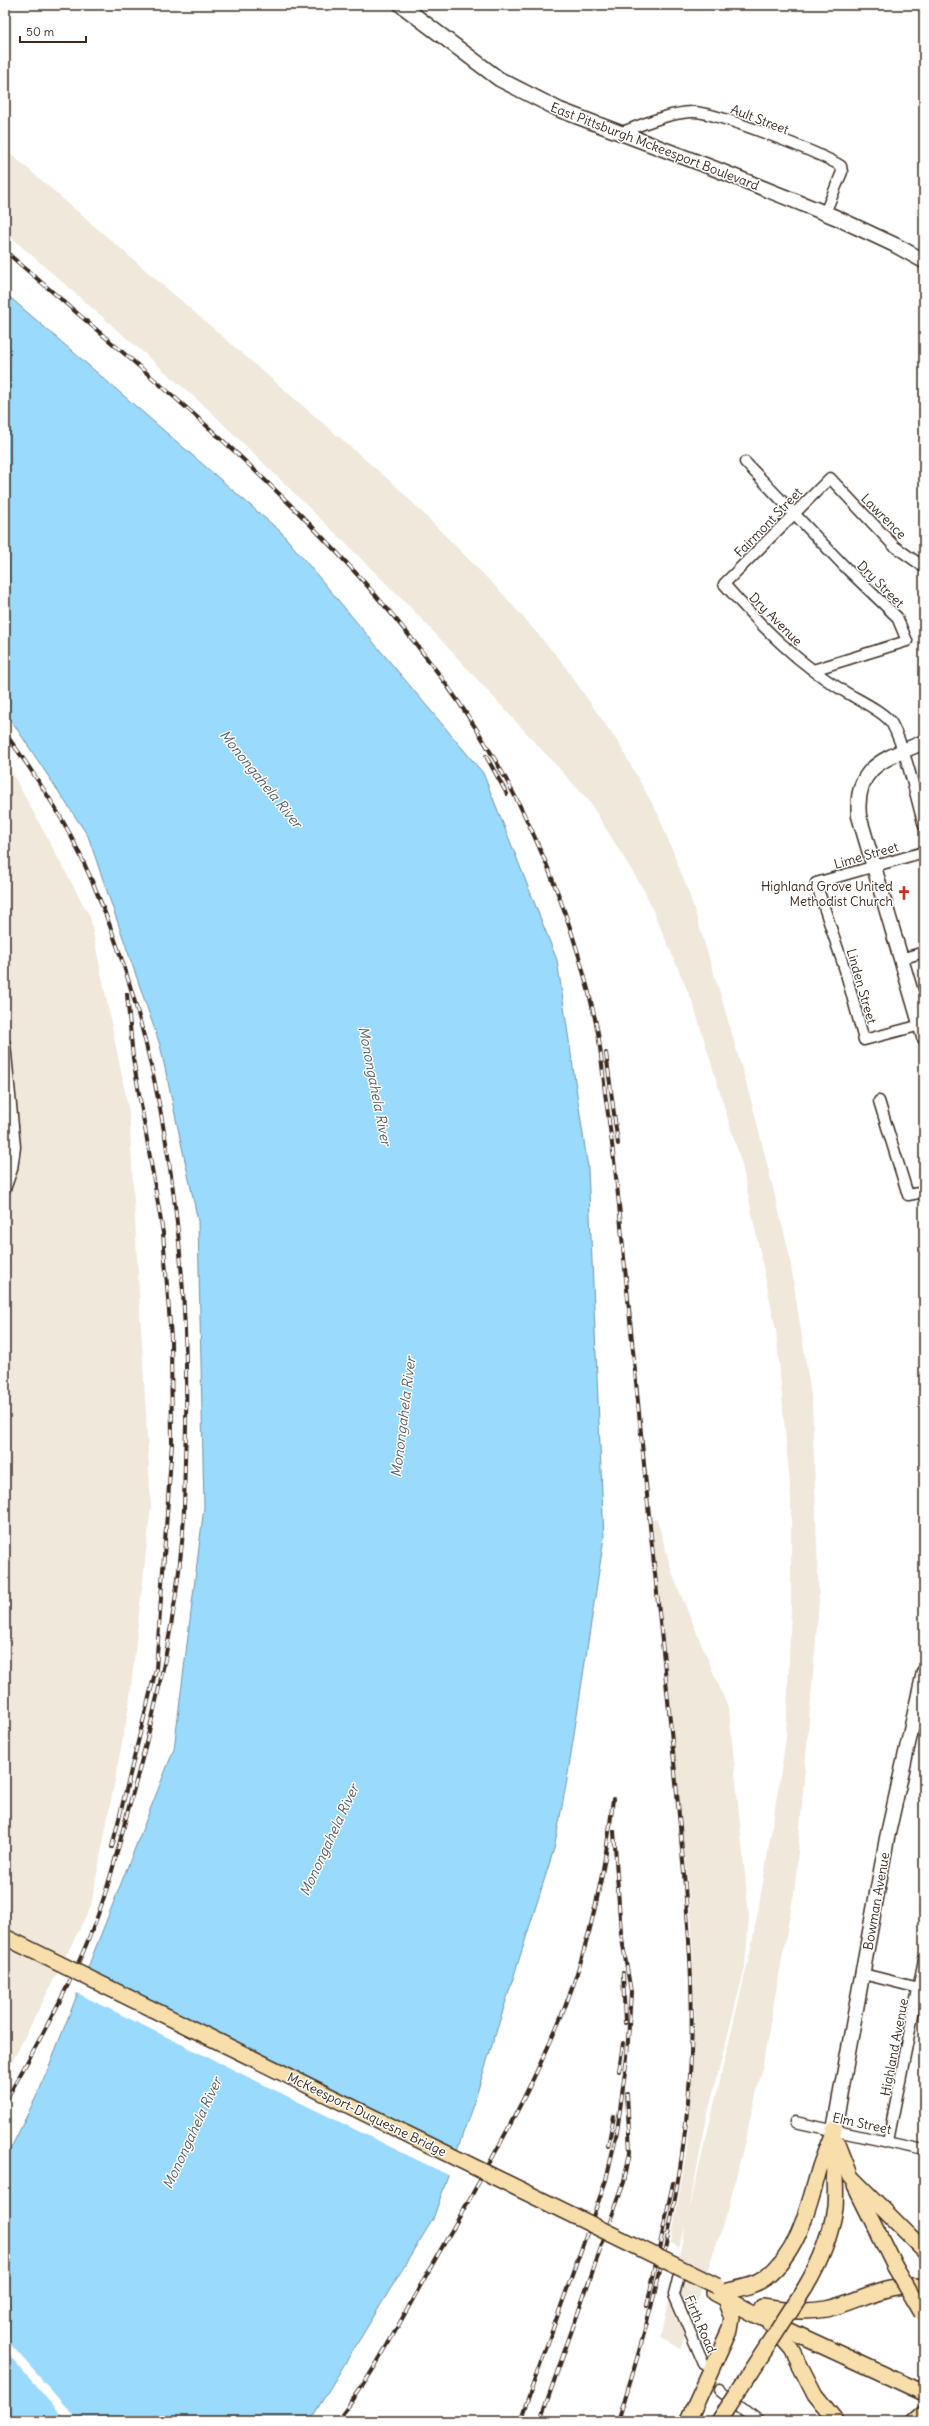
<svg xmlns="http://www.w3.org/2000/svg" width="929" height="2426" viewBox="0 0 929 2426" font-family="Delius,sans-serif">
<style>
.built{fill:#f0e8da}
.water{fill:#9adafc;stroke:#7494a3}
.pier{fill:#fff}
.lines{fill:none;stroke-linecap:round;stroke-linejoin:round}
.street-casing{stroke:#3b2a1e;stroke-width:13}
.secondary-casing{stroke:#3b2a1e;stroke-width:17}
.primary-casing{stroke:#3b2a1e;stroke-width:18}
.street{stroke:#fff;stroke-width:10}
.secondary{stroke:#fff;stroke-width:14}
.primary{stroke:#f8deab;stroke-width:15}
.rail-casing{stroke:#3b2a1e;stroke-width:4}
.rail{stroke:#fff;stroke-width:2.5;stroke-dasharray:8;stroke-linecap:butt}
.primary-bridge-casing{stroke:#3b2a1e;stroke-width:18;stroke-linecap:butt}
.primary-bridge{stroke:#f8deab;stroke-width:15}
.labels{text-anchor:middle;stroke-width:3;stroke-linejoin:round;paint-order:stroke}
.street-label{font-size:13px;fill:#3b2a1e;stroke:#fff}
.poi-label{font-size:13px;fill:#3b2a1e;stroke:#fff;text-anchor:end}
.water-label{font-size:14px;font-style:italic;fill:#585f61;stroke:#fff}
</style>
<rect width="100%" height="100%" fill="#fff"/>
<filter id="ink" filterUnits="userSpaceOnUse"><feTurbulence type="fractalNoise" baseFrequency=".025" numOctaves="2"/><feDisplacementMap in="SourceGraphic" scale="8" xChannelSelector="R" yChannelSelector="G"/><feConvolveMatrix kernelMatrix="1 2 1 2 8 2 1 2 1" color-interpolation-filters="sRGB"/></filter>
<g filter="url(#ink)">
<g class="built">
<path d="M5 149 397 487 503 594 561 661 619 744 658 814 689 893 720 993 753 1107 789 1253 812 1402 819 1602 795 1887 761 2074 728 2210 681 2349 661 2337 686 2224 678 2248 671 2243 687 2149 692 2082 695 2013 692 1925 652 1520 657 1519 673 1576 729 1710 749 1917 745 1967 707 2117 688 2214 751 1949 764 1877 786 1739 791 1607V1497L776 1330 742 1165 693 1003 645 892 589 801 419 616 333 531 209 410 5 232Z"/>
<path d="M5 760 90 917 129 1112 151 1506 129 1706 91 1906 5 2076Z"/>
</g>
<path class="water" d="M5 293 281 532 483 773 557 960 588 1168 604 1538 567 1780 554 1849 475 2099 433 2219 310 2421H5V2160L40 2089 174 1749 204 1507 198 1221 160 1045 88 836 5 711Z"/>
<g class="pier">
<path d="M84 1970 458 2152 450 2176 75 1992Z"/>
<path d="M5 2338 74 2416 78 2421H66L5 2350Z"/>
</g>
<g class="lines">
<defs>
<g id="street">
<path d="M619 133C642 125 667 113 692 112 714 111 820 153 841 166L842 172 825 213"/>
<path d="M745 462 847 569 897 617 907 641 813 670"/>
<path d="M924 567 894 546 830 478 724 584C761 626 799 665 847 693 859 700 886 713 892 724 907 753 915 794 924 826"/>
<path d="M901 959 924 952"/>
<path d="M921 1025 864 1040 845 970 816 883 924 852"/>
<path d="M5 1044 15 1147 12 1169 5 1189"/>
<path d="M879 1101 908 1195 924 1192"/>
<path d="M863 1974 919 1988"/>
<path d="M795 2122 924 2150"/>
<path d="M888 2141 924 1959"/>
<path d="M680 2271 674 2295 704 2364"/>
<path d="M719 2390 758 2421"/>
</g>
<g id="secondary">
<path d="M401 5 499 79 560 110 713 168 835 217 895 245 924 261"/>
<path d="M924 742C885 759 854 766 859 816L924 1037"/>
<path d="M834 2130 887 1838 924 1672"/>
</g>
<g id="primary">
<path d="M838 2144 851 2177 924 2250"/>
<path d="M855 2186 895 2267"/>
<path d="M805 2288C820 2263 831 2237 835 2207 837 2185 833 2161 834 2139"/>
<path d="M728 2291C741 2288 754 2286 765 2278 799 2252 808 2208 819 2170 823 2157 829 2143 834 2130"/>
<path d="M714 2293 762 2318 924 2393"/>
<path d="M762 2307C784 2310 804 2313 826 2309 858 2303 891 2278 924 2289"/>
<path d="M770 2325 792 2350 815 2395 836 2421"/>
<path d="M688 2421 730 2329 732 2317 725 2299"/>
<path d="M915 2421 924 2413"/>
</g>
</defs>
<use href="#street" class="street-casing"/>
<use href="#secondary" class="secondary-casing"/>
<use href="#primary" class="primary-casing"/>
<use href="#street" class="street"/>
<use href="#secondary" class="secondary"/>
<use href="#primary" class="primary"/>
<defs>
<g id="rail">
<path d="M5 251C180 403 380 559 497 763 544 845 579 939 598 1033 601 1053 603 1073 605 1093 612 1141 618 1189 622 1237 631 1333 640 1429 650 1526 661 1630 672 1734 681 1838 687 1910 694 1982 691 2055 686 2181 656 2301 618 2421"/>
<path d="M5 733C29 766 52 800 71 836 164 1021 193 1257 185 1462 184 1489 185 1515 182 1542 174 1632 153 1723 128 1810 121 1838 114 1866 105 1894 82 1967 42 2035 5 2102"/>
<path d="M486 756 507 794"/>
<path d="M606 1053 618 1144"/>
<path d="M112 1847 156 1669 172 1443 171 1338 163 1233 133 1058 127 994"/>
<path d="M623 1973 625 2023"/>
<path d="M619 2071 623 2043"/>
<path d="M608 2146 614 2116"/>
<path d="M647 2306 673 2183"/>
<path d="M337 2421C375 2374 402 2317 432 2265 480 2181 529 2097 565 2007 590 1943 606 1867 613 1799"/>
<path d="M520 2421 606 2180 617 2132 627 2057 631 1992 621 1933 614 1831"/>
<path d="M540 2421 624 2182 630 2152 627 2093"/>
</g>
</defs>
<use href="#rail" class="rail-casing"/>
<use href="#rail" class="rail"/>
<defs>
<g id="primary-bridge">
<path d="M5 1937 717 2286"/>
<path d="M895 2267 922 2313"/>
<path d="M719 2421 805 2288"/>
</g>
</defs>
<use href="#primary-bridge" class="primary-bridge-casing"/>
<use href="#primary-bridge" class="primary-bridge"/>
</g>
</g>
<defs>
<symbol id="church-bare" viewBox="-9 -9 18 18"><path d="M-1.2-6h2.4v3.5h3.3v2.4h-3.3V6h-2.4V-.1h-3.3v-2.4h3.3Z" fill="#c8321e" stroke="#fff" stroke-width="2.5" paint-order="stroke"/></symbol>
</defs>
<g fill-rule="evenodd">
<use href="#church-bare" x="894" y="883" width="20" height="20"/>
</g>
<g class="labels">
<g class="street-label">
<text transform="translate(760 119) rotate(21)" y="5">Ault Street</text>
<text transform="translate(655 146) rotate(21)" y="5">East Pittsburgh Mckeesport Boulevard</text>
<text transform="translate(884 516) rotate(45)" y="5">Lawrence</text>
<text transform="translate(768 522) rotate(-46)" y="5">Fairmont Street</text>
<text transform="translate(881 584) rotate(45)" y="5">Dry Street</text>
<text transform="translate(776 619) rotate(45)" y="5">Dry Avenue</text>
<text transform="translate(866 855) rotate(-16)" y="5">Lime Street</text>
<text transform="translate(862 986) rotate(74)" y="5">Linden Street</text>
<text transform="translate(876 1901) rotate(-80)" y="5">Bowman Avenue</text>
<text transform="translate(894 2047) rotate(-79)" y="5">Highland Avenue</text>
<text transform="translate(367 2114) rotate(26)" y="5">McKeesport-Duquesne Bridge</text>
<text transform="translate(862 2123) rotate(12)" y="5">Elm Street</text>
<text transform="translate(701 2324) rotate(67)" y="5">Firth Road</text>
</g>
<g class="poi-label">
<text x="893" y="891">Highland Grove United<tspan x="893" dy="15">Methodist Church</tspan></text>
</g>
<g class="water-label">
<text transform="translate(261 779) rotate(51)" y="5">Monongahela River</text>
<text transform="translate(375 1086) rotate(79)" y="5">Monongahela River</text>
<text transform="translate(403 1417) rotate(-83)" y="5">Monongahela River</text>
<text transform="translate(329 1840) rotate(-65)" y="5">Monongahela River</text>
<text transform="translate(192 2133) rotate(-65)" y="5">Monongahela River</text>
</g>
</g>
<rect width="929" height="2426" fill="none" stroke="#fff" stroke-width="20"/>
<rect x="10" y="10" width="909" height="2406" fill="none" stroke="#3b2a1e" stroke-width="1.5" filter="url(#ink)"/>
<path d="M20 36v6h66v-6" fill="none" stroke="#3b2a1e" stroke-width="2"/>
<text x="26" y="36" font-size="12" fill="#3b2a1e" stroke="#ffffff" stroke-width="3" paint-order="stroke">50 m</text>
</svg>
